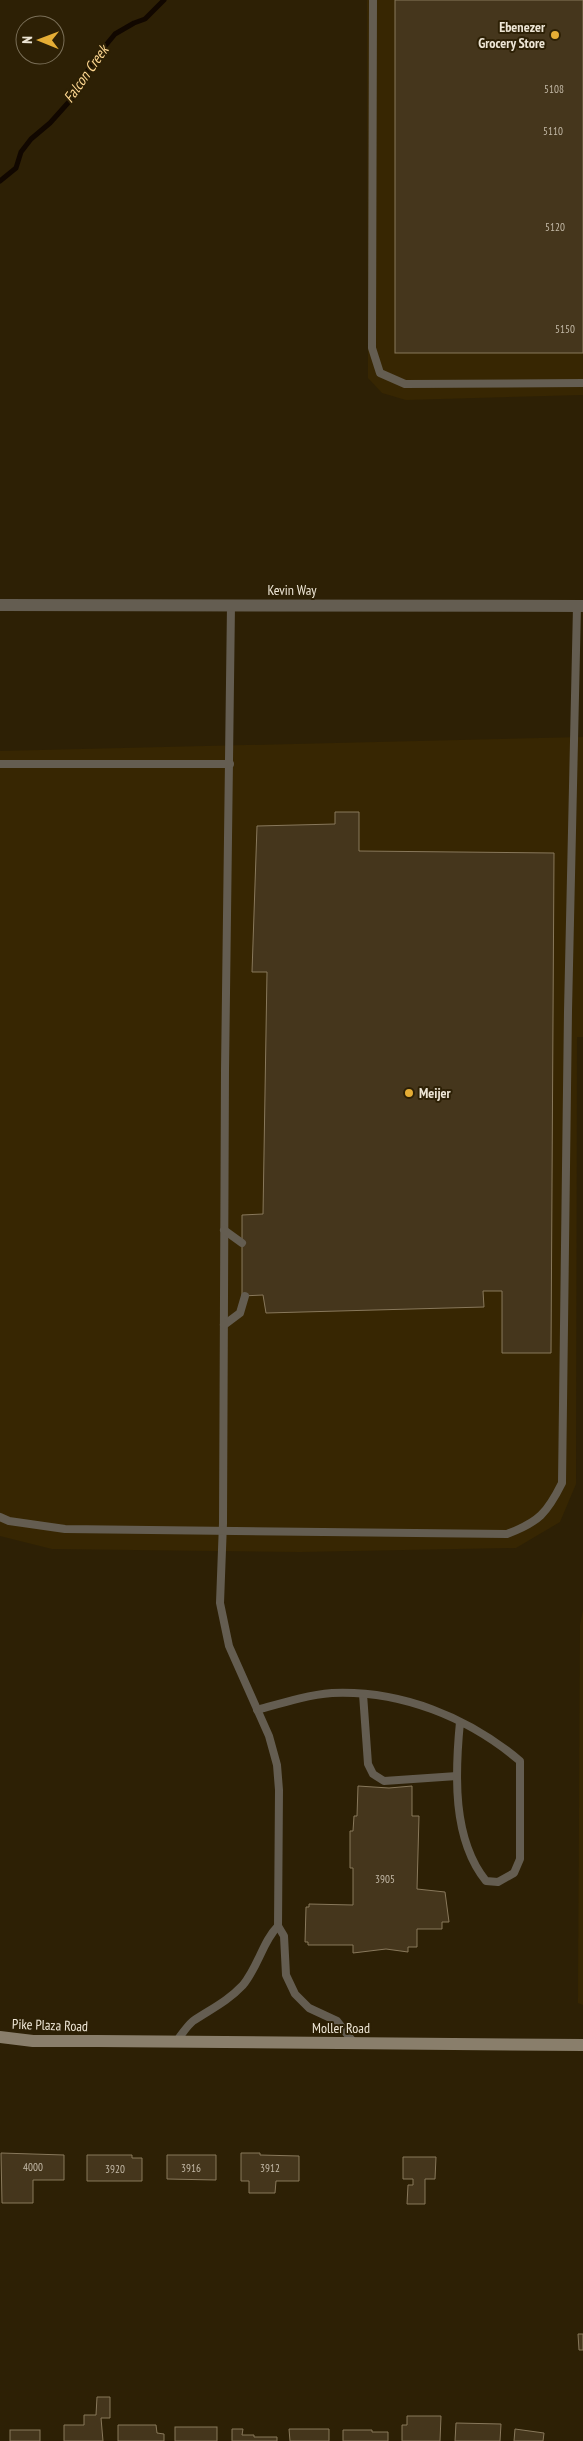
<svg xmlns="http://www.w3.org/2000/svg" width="583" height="2441" viewBox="0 0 583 2441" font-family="'PT Sans Narrow',sans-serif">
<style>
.built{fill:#372602}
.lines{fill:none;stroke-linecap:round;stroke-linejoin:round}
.stream{stroke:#110700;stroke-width:5}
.building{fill:#45361c;stroke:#88785b}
.lane{stroke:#645d51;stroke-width:8}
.street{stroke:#645d51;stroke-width:12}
.secondary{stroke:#897e6b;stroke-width:12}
.poi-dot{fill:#e5ad35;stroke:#2d2005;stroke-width:2}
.labels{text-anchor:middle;stroke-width:4;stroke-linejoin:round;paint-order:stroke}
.number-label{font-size:11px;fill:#c3b9a7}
.poi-label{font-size:14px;font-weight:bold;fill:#ede5d5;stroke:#2d2005;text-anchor:end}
.street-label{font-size:14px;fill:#ede5d5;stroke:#2d2005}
.water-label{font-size:15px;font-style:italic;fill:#ffd892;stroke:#2d2005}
</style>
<rect width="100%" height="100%" fill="#2d2005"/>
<g class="built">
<path d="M367 0H583V395L406 400 382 393 368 378Z"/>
<path d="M583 737V1037H577L576 1484 560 1522 516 1548 300 1552 52 1549 0 1536V751Z"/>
<path d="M583 1610V2005L578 2003 580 1625Z"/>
</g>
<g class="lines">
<path class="stream" d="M0 181 16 168 21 152 31 139 50 123 76 94 92 62 115 34 134 23 145 19 164 0"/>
</g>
<g class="building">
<rect x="395" y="0" width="188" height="353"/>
<path d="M335 812H359V851L554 853 551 1353H502V1291H483L484 1307 266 1313 263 1295 242 1296V1215L263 1214 267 972H252L257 826 335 824Z"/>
<path d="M358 1786 389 1788 412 1786V1816H419L417 1889 445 1892 449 1922H442V1929H417V1947H408V1952L386 1949 353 1953V1945H308V1942H305L306 1907H309V1904L353 1905V1868H350V1831H353L354 1816H357Z"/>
<path d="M1 2153 64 2155V2180H33V2203H2Z"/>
<path d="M241 2153H260V2155L299 2156V2181H276L275 2193H249V2181H241Z"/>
<path d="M87 2155H132V2158H142V2181H87Z"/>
<path d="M167 2155H216V2180L167 2179Z"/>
<path d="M403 2157H436L435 2179H425V2204H407L408 2185H413V2179H403Z"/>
<path d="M578 2334H583V2350H579Z"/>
<path d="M97 2397H110V2418H101L103 2441H64V2425H84V2415H96Z"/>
<path d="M407 2416H441L440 2441H402V2425H407Z"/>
<path d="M456 2423 501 2424 500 2441H455Z"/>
<path d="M118 2425H156L157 2433 164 2434V2441H118Z"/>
<rect x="175" y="2427" width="42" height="14"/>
<path d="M232 2429H243L242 2435H254V2437H277V2441H232Z"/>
<path d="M289 2429H329V2441H290Z"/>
<path d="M515 2429 544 2433 543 2441H514Z"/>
<rect x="10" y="2430" width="30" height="11"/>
<path d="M343 2430H372V2432H388V2441H343Z"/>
</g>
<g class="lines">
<g class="lane">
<path d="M373 0 372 348 380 373 405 384 583 383"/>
<path d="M231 605 225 1071 223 1523 220 1603 229 1646 269 1736 277 1765 279 1790 278 1926 284 1936 286 1975 295 1994 309 2008 337 2021 354 2043"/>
<path d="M0 764H230"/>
<path d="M224 1230 242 1243"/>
<path d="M224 1325 240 1313 245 1296"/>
<path d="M0 1517 9 1521 65 1529 507 1534C539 1522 547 1513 562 1483L568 1011 577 606"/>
<path d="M363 1694 368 1764 373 1774 384 1781 457 1776"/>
<path d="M257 1710C282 1703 307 1695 332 1693 401 1690 468 1717 520 1761V1859L514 1873 498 1882 486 1881C452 1839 455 1773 460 1722"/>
<path d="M176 2042C181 2035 187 2026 193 2021 211 2009 228 2001 243 1985 258 1967 263 1941 278 1926"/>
</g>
<path class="street" d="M0 605 583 606"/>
<path class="secondary" d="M0 2037 33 2041H98L583 2045"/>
</g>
<g class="poi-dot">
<circle cx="555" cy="35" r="5"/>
<circle cx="409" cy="1093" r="5"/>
</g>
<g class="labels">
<g class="number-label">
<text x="554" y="93">5108</text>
<text x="553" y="135">5110</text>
<text x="555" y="231">5120</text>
<text x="565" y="333">5150</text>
<text x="385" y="1883">3905</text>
<text x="33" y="2171">4000</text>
<text x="191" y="2172">3916</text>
<text x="270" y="2172">3912</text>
<text x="115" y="2173">3920</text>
</g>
<g class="poi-label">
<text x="545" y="32">Ebenezer<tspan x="545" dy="16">Grocery Store</tspan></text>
<text x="419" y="1098" text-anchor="start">Meijer</text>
</g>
<g class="street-label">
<text x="292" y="595">Kevin Way</text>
<text transform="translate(50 2025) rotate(2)" y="5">Pike Plaza Road</text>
<text x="341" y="2033">Moller Road</text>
</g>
<g class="water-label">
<text transform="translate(86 74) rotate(-55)" y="5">Falcon Creek</text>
</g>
</g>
<g transform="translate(40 40) rotate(271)"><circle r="24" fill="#2d2005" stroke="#7a6f58"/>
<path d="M0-4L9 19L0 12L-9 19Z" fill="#e5ad35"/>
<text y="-8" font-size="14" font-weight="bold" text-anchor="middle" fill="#ede5d5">N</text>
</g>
</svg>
